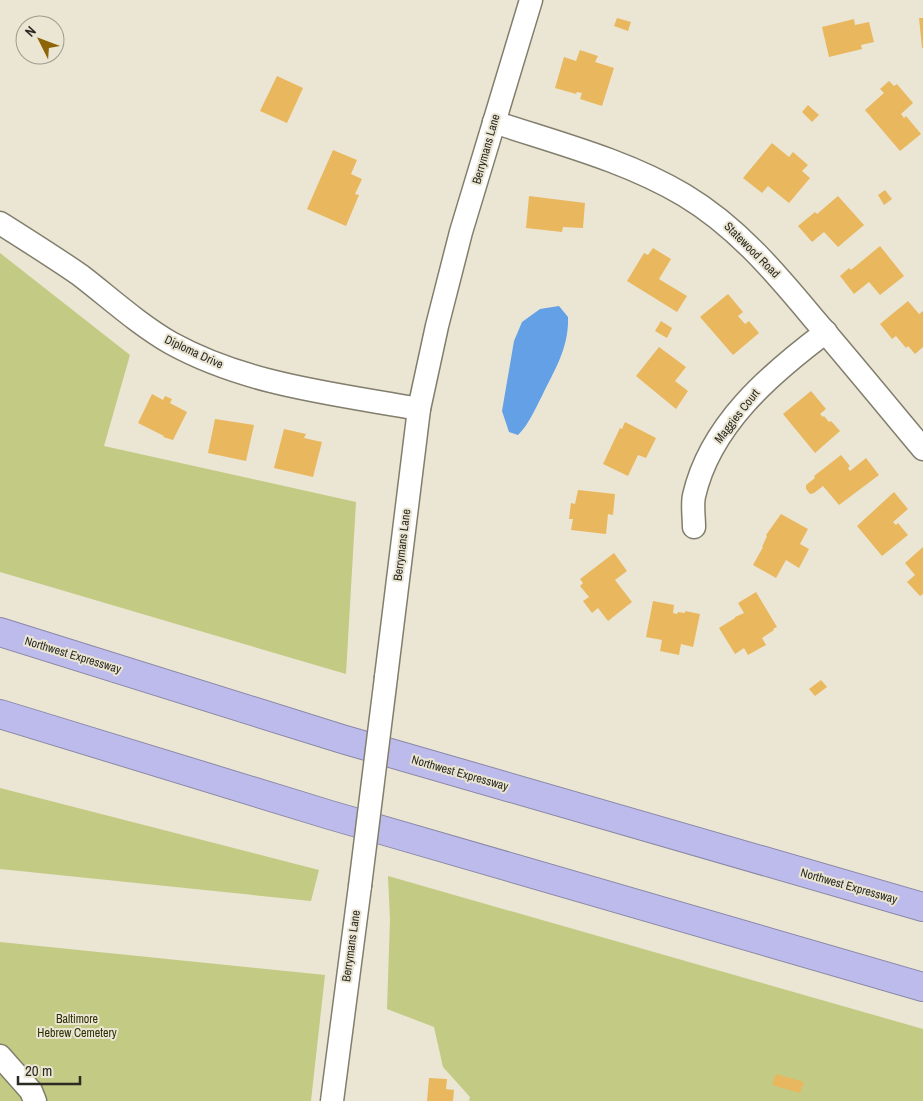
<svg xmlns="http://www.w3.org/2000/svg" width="923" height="1101" viewBox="0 0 923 1101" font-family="'Archivo Narrow',sans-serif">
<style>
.green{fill:#c3ca83}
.water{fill:#63a0e6}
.building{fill:#e9b75e}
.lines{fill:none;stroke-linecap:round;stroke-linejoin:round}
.minor-casing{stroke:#827e6d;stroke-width:25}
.highway-casing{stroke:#8a88a6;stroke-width:30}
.minor{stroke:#fff;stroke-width:22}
.highway{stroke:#bdbbec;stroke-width:28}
.minor-bridge-casing{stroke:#827e6d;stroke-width:25;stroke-linecap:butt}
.minor-bridge{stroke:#fff;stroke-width:22}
.labels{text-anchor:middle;stroke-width:4;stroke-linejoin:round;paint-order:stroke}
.street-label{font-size:12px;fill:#2b2a23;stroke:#ebe6d3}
.park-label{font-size:12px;fill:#2d3005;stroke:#ebe6d3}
</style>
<rect width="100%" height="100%" fill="#ebe6d3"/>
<g class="green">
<path d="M0 253 130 355 104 446 356 502 346 674 0 572Z"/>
<path d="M0 788 319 870 311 901 0 869Z"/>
<path d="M388 876 923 1029V1101H469L470 1097 443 1067 434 1027 387 1009 390 920Z"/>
<path d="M0 942 325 975 311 1101H0Z"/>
</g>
<path class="water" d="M559 306 568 317C569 348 555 369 542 396 534 411 529 424 518 435L509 432 502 411 514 341 522 322 540 309Z"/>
<g class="building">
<path d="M617 18 631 22 628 31 614 26Z"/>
<path d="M919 18H923V48H922Z"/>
<path d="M854 19 855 25 869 22 874 42 861 45 862 49 829 57 822 27Z"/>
<path d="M580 50 598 56 595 62 614 68 602 106 580 99 582 93 577 92 576 94 555 88 564 57 576 61Z"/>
<path d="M277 76 303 88 287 123 260 111Z"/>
<path d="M889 81 894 86 897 84 913 103 901 114 904 118 906 116 921 134 900 151 865 110 884 93 880 89Z"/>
<path d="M808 105 819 115 812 122 802 112Z"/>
<path d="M772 143 789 157 793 152 808 165 802 171 810 178 789 203 768 186 762 193 743 178Z"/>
<path d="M333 150 357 160 351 174 362 179 355 194 359 195 346 226 307 209Z"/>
<path d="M885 190 892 199 884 205 878 195Z"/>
<path d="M529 196 585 203 583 228 563 227 562 232 526 228Z"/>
<path d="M838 196 864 225 838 247 824 232 812 242 798 226 815 212 817 214Z"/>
<path d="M880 246 904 276 880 295 869 282 854 294 840 276 849 268 851 270Z"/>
<path d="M653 248 671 259 659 279 687 296 677 312 627 281 644 253 648 255Z"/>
<path d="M728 294 743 312 738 316 745 324 749 321 759 333 733 355 700 317Z"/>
<path d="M908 301 919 314 923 311V347L915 354 908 346 906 348 896 336 892 339 880 324Z"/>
<path d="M661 321 672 328 667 338 655 331Z"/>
<path d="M659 347 686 367 675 381 688 391 676 409 636 376Z"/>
<path d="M811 391 826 409 820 414 823 417 824 416 829 422 831 421 840 431 815 453 783 414Z"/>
<path d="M152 394 163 400 165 396 172 399 170 403 187 412 173 440 163 437 164 436 138 423Z"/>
<path d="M215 419 254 425 246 461 208 453Z"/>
<path d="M625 422 656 438 646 458 638 455 628 476 603 464 620 428 622 429Z"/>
<path d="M284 429 306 434 304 438 322 442 313 477 274 468Z"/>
<path d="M841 455 850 466 848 468 850 471 866 458 879 475 839 505 823 486 814 493 810 494 806 489V485L815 478 814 476Z"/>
<path d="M578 490 615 494 613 515 608 514 606 534 571 530 573 519H569L571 503 575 504Z"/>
<path d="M894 492 908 509 893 522 896 525 898 523 908 535 882 556 857 526Z"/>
<path d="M781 514 808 529 800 544 809 549 799 568 786 560 776 578 753 565 763 547H762L767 536 766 535Z"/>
<path d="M923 547V594L920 596 907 582 915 575 905 563Z"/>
<path d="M614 553 627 571 615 580 632 602 608 621 598 608 592 613 583 601 589 597 580 586 583 583 580 579Z"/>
<path d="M756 592 777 627 773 629 774 630 762 638 766 645 748 655 744 648 735 654 719 628 735 618V617L744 613 738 603Z"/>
<path d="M653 601 674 605 673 613 677 614 678 612 685 613V611L700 614 693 647 681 644 679 655 660 651 662 640 646 637Z"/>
<path d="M821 680 827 687 815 696 809 689Z"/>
<path d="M776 1074 804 1082 800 1093 772 1085Z"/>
<path d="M429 1078 447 1079 446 1089 454 1090 453 1101H427Z"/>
</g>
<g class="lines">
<defs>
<g id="minor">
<path d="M494 122C557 143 625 160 684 195 736 226 775 272 814 319 851 362 887 406 923 449"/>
<path d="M0 223C27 240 54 257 80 275 110 298 138 324 171 343 247 385 336 394 419 409"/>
<path d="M694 527C694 517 692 505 694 496 710 425 770 374 826 332"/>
<path d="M386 677 419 409 437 326 461 232 531 0"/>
<path d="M0 1056 31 1091 35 1101"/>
<path d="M332 1101 360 886"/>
</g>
<g id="highway">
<path d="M0 632 342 739 923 907"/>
<path d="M0 714 330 815 923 987"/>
</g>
</defs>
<use href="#minor" class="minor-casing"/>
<use href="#highway" class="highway-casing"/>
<use href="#minor" class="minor"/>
<use href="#highway" class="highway"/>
<defs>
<path id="minor-bridge" d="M360 886 386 677"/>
</defs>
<use href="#minor-bridge" class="minor-bridge-casing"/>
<use href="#minor-bridge" class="minor-bridge"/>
</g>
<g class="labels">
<g class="street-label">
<text transform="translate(486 149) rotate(-74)" y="4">Berrymans Lane</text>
<text transform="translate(752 250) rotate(45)" y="4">Statewood Road</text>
<text transform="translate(194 352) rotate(25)" y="4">Diploma Drive</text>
<text transform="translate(737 416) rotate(-52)" y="4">Maggies Court</text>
<text transform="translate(402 545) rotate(-83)" y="4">Berrymans Lane</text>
<text transform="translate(73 655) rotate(17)" y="4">Northwest Expressway</text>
<text transform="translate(460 773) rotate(16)" y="4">Northwest Expressway</text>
<text transform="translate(849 886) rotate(16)" y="4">Northwest Expressway</text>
<text transform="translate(351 946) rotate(-82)" y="4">Berrymans Lane</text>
</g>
<g class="park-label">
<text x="77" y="1023">Baltimore<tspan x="77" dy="14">Hebrew Cemetery</tspan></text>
</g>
</g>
<g transform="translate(40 40) rotate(312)"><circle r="24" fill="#ebe6d3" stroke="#9e9b8d"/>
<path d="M0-4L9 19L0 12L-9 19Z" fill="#8d6408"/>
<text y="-8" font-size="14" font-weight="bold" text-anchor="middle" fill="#2b2a23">N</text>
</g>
<path d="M18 1076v8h62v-8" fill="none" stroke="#2b2a23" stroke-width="2.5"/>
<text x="25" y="1076" font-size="15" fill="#2b2a23" stroke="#ebe6d3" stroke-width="4" paint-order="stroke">20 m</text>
</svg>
